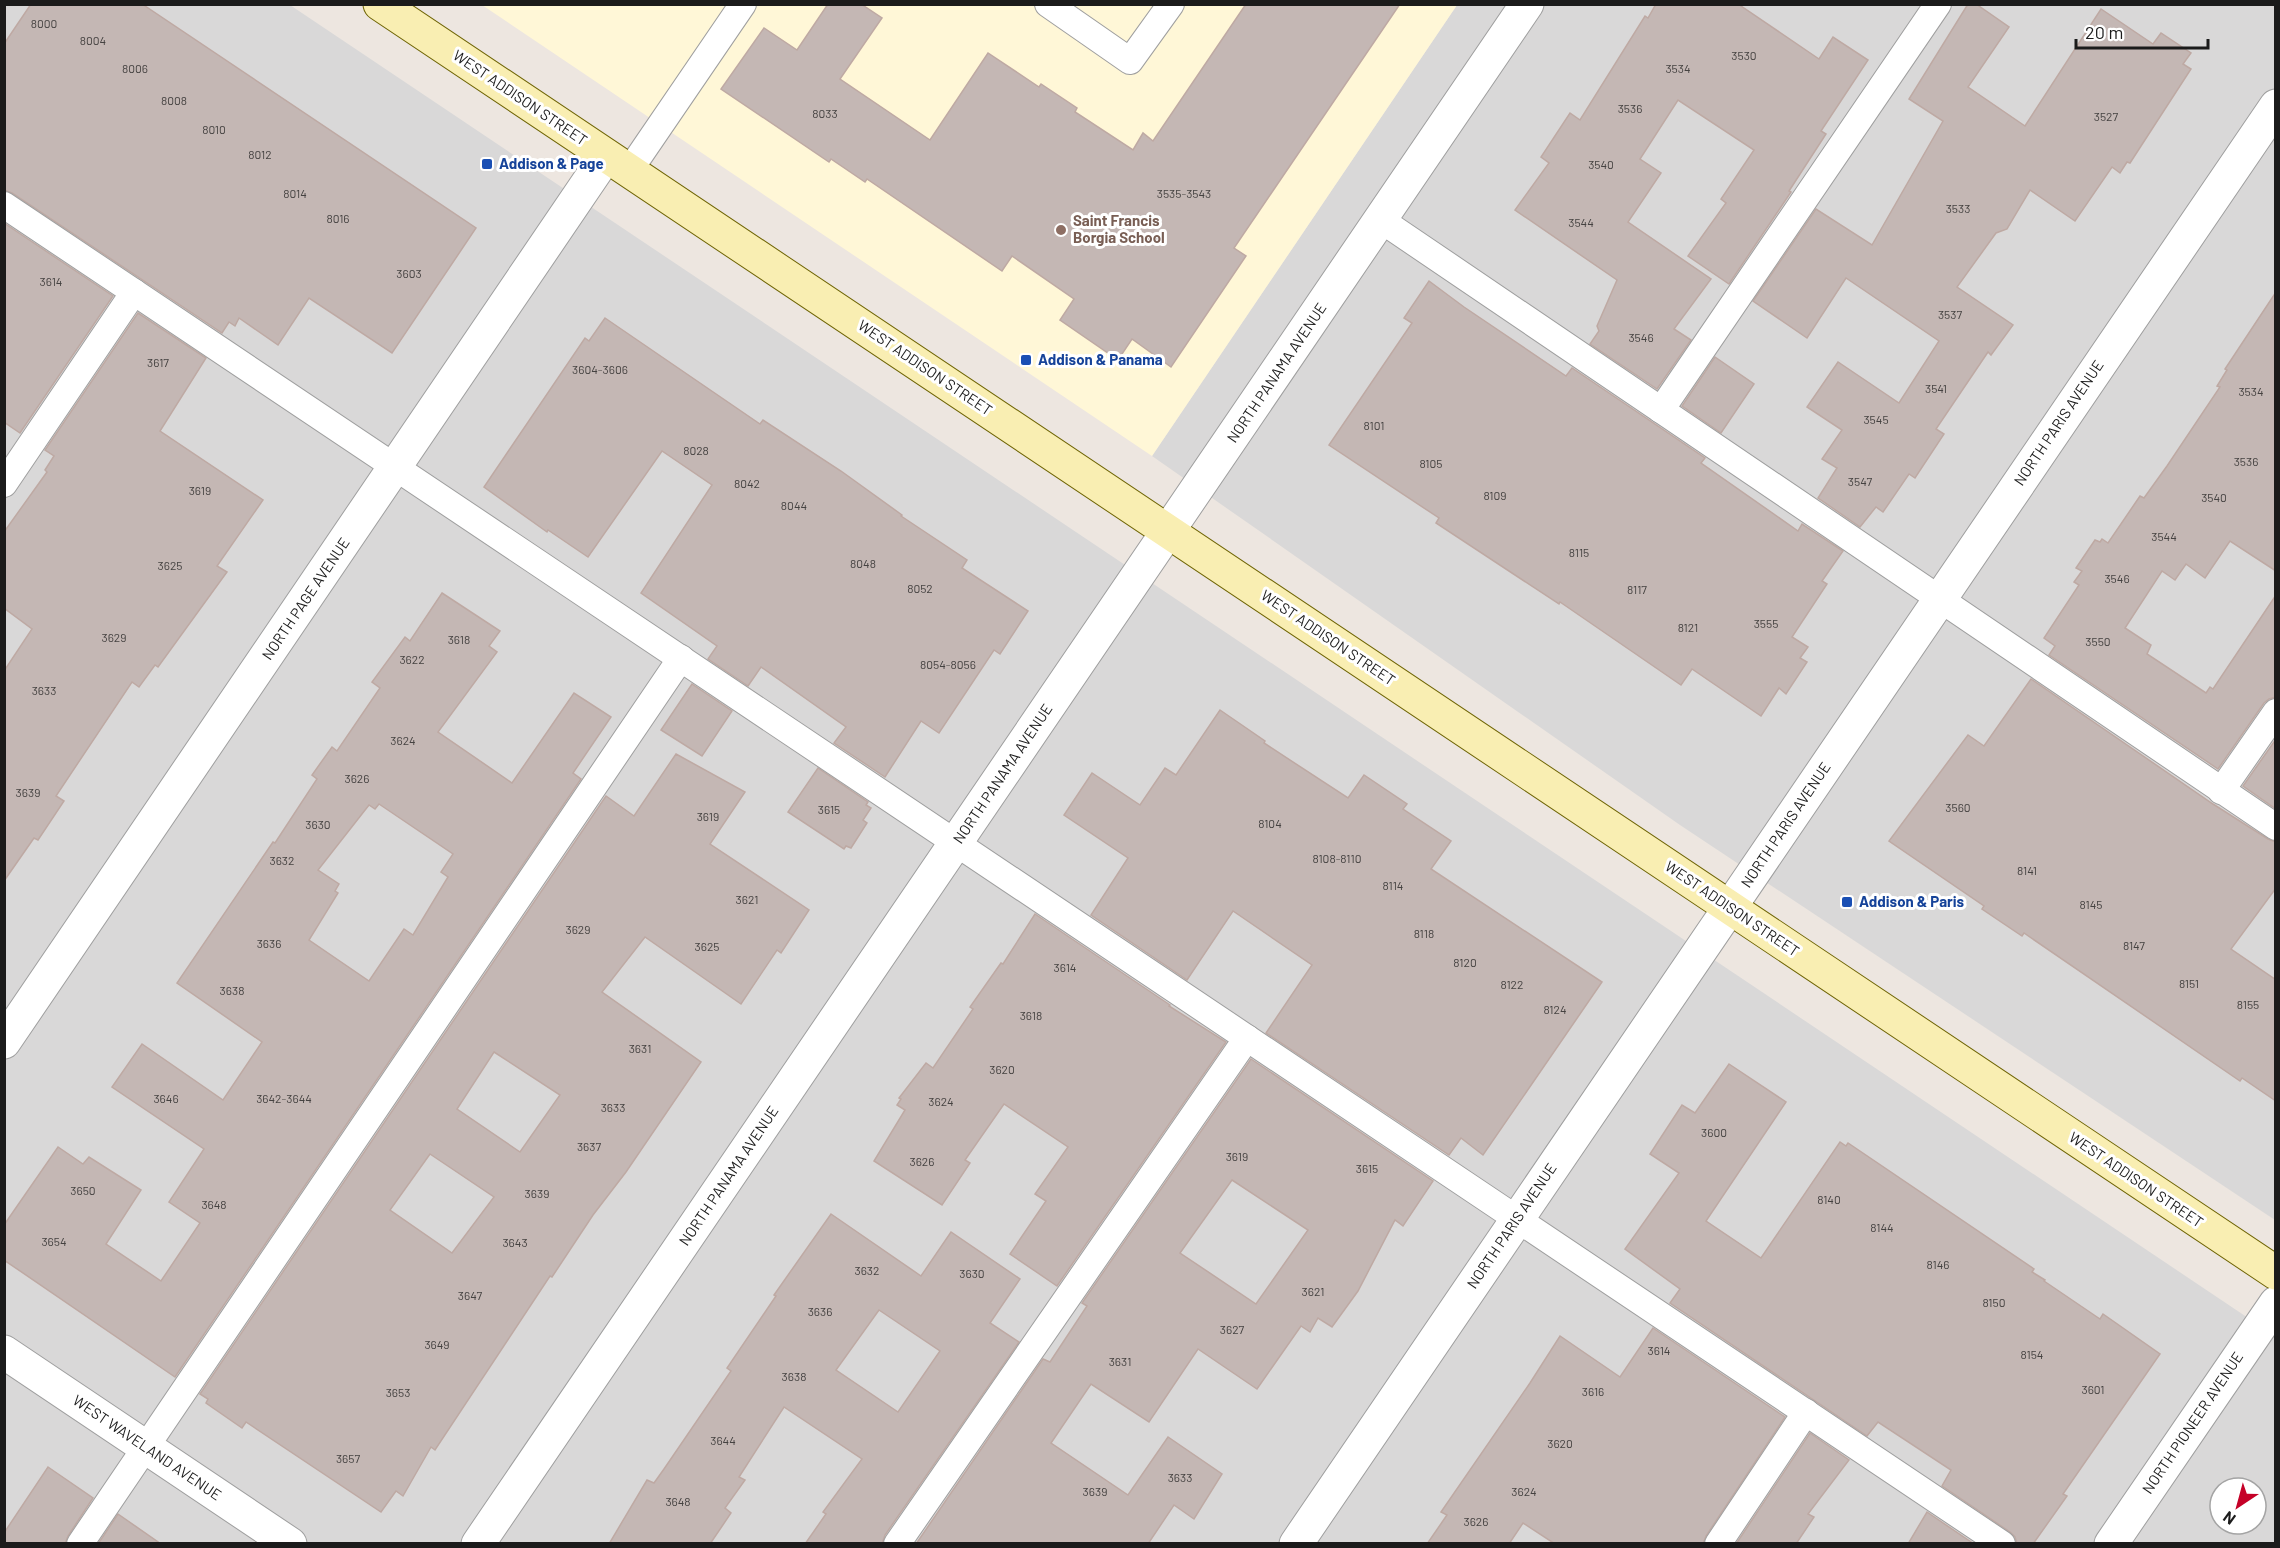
<svg xmlns="http://www.w3.org/2000/svg" width="2280" height="1548" viewBox="0 0 2280 1548" font-family="Barlow,sans-serif">
<style>
.residential{fill:#d9d8d8;fill-rule:evenodd}
.education{fill:#fff7d7}
.building{fill:#c4b7b4;stroke:#bea9a3;stroke-width:1.5;fill-rule:evenodd}
.lines{fill:none;stroke-linecap:round;stroke-linejoin:round}
.lane-casing{stroke:#9f9f9f;stroke-width:28}
.street-casing{stroke:#9f9f9f;stroke-width:35}
.secondary-casing{stroke:#6f6505;stroke-width:35}
.lane{stroke:#fff;stroke-width:26}
.street{stroke:#fff;stroke-width:33}
.secondary{stroke:#f9eeb2;stroke-width:33}
.transit-dot{fill:#1a4fb4;stroke:#fff;stroke-width:2}
.education-dot{fill:#8d6e63;stroke:#fff;stroke-width:2}
.labels{text-anchor:middle;stroke-width:6;stroke-linejoin:round;paint-order:stroke}
.number-label{font-size:12px;fill:#454241}
.street-label{font-size:15px;fill:#1b1b1b;stroke:#fff}
.transit-label{font-size:15px;font-weight:bold;fill:#164399;stroke:#fff;text-anchor:start}
.education-label{font-size:15px;font-weight:bold;fill:#785e54;stroke:#fff;text-anchor:start}
</style>
<rect width="100%" height="100%" fill="#ede6e0"/>
<g class="residential">
<path d="M5 5H290L2275 1336V1543L5 1544ZM2220 1488H2256V1524H2220Z"/>
<path d="M1457 5H2275V1220L1680 825 1152 456Z"/>
</g>
<path class="education" d="M482 5H1457L1152 456Z"/>
<g class="building">
<path d="M31 4H142L476 228 392 353 309 298 278 345 239 318 235 326 229 322 222 333 12 193 4 190V44Z"/>
<path d="M828 4H861L882 18 840 79 930 140 988 53 1039 87 1041 84 1077 108 1075 112 1133 150 1143 133 1153 141 1246 4H1400L1234 248 1246 256 1171 367 1132 339 1118 360 1060 320 1074 299 1012 256 1002 271 867 179 865 182 831 159 829 162 721 89 764 28 797 50Z"/>
<path d="M1656 4H1738L1819 59 1833 37 1868 60 1821 131 1826 134 1789 191 1791 192 1729 284 1688 256 1726 203 1721 199 1754 150 1678 100 1640 159 1661 173 1628 222 1711 279 1674 329 1691 340 1657 389 1590 344 1599 331 1597 326 1617 280 1515 210 1549 163 1541 157 1570 113 1580 120 1645 16 1648 18Z"/>
<path d="M1968 4H1976L2009 27 1968 87 2025 126 2101 9 2153 44 2161 33 2191 53 2183 64 2191 69 2130 163 2127 162 2120 173 2112 167 2075 221 2030 190 2007 229 1996 233 1957 287 2013 325 1991 355 1988 352 1936 429 1944 434 1915 478 1909 474 1883 512 1876 507 1860 527 1818 498 1837 468 1822 459 1842 430 1807 407 1838 362 1899 403 1939 341 1846 278 1807 338 1753 301 1816 209 1872 245 1943 121 1909 99Z"/>
<path d="M4 223 113 296 20 433 4 422Z"/>
<path d="M1429 281 1464 307 1566 376 1572 368 1705 458 1701 463 1798 531 1802 524 1843 551 1822 581 1827 584 1792 637 1808 647 1800 658 1807 662 1786 694 1779 688 1761 716 1692 669 1681 685 1560 602 1559 604 1436 523 1439 518 1329 445 1412 323 1404 318Z"/>
<path d="M2276 292V571L2230 541 2205 578 2186 564 2175 580 2162 571 2125 628 2151 645 2147 654 2206 693 2210 687 2213 689 2276 595V697L2269 699 2264 703 2218 769 2049 655 2055 646 2044 638 2079 585 2074 582 2082 571 2076 568 2095 540 2100 542 2102 539 2108 543 2140 496 2144 498 2167 466 2220 387 2217 386 2227 370 2225 369Z"/>
<path d="M138 313 206 358 160 431 263 500 217 566 227 572 158 667 155 665 139 687 132 682 56 796 64 801 38 840 34 838 4 881V671L32 629 4 608V532L47 472 45 470 54 456 45 450Z"/>
<path d="M605 318 760 424 763 420 841 471 902 515 901 516 967 560 962 568 1028 611 1000 654 994 650 939 733 921 721 885 777 834 743 846 727 761 667 748 686 708 659 717 646 641 593 712 485 662 451 588 557 548 530 547 532 484 487 585 338 589 341Z"/>
<path d="M1715 357 1754 384 1721 433 1682 406Z"/>
<path d="M442 593 500 631 489 646 497 652 438 732 512 783 574 693 611 717 573 773 581 779 175 1377 4 1260V1225L58 1147 83 1164 89 1157 141 1190 106 1244 161 1281 200 1223 169 1202 204 1149 112 1087 142 1044 223 1100 262 1042 177 983 273 842 275 843 317 779 312 775 332 747 337 751 380 688 372 682 405 637 410 641ZM379 804 453 854 441 872 448 877 413 935 404 929 369 981 309 940 338 893 335 891 339 884 318 870 369 805 375 809Z"/>
<path d="M2031 679 2213 804 2268 839 2276 842V888L2231 949 2276 980V1101L2242 1078 2240 1081 2024 933 2022 936 1982 909 1984 906 1889 841 1968 735 1984 746Z"/>
<path d="M692 684 732 711 702 756 661 730Z"/>
<path d="M1220 710 1265 741 1264 743 1348 798 1364 775 1407 804 1403 809 1451 841 1431 869 1602 982 1483 1155 1461 1138 1449 1155 1266 1033 1312 965 1233 911 1187 980 1091 915 1128 858 1064 815 1092 773 1140 805 1165 768 1176 775Z"/>
<path d="M2276 739V809L2243 786Z"/>
<path d="M676 754 745 792 710 844 809 910 781 953 777 950 741 1004 645 937 602 992 701 1062 626 1172 593 1215 552 1277 550 1276 435 1450 431 1447 403 1496 396 1491 381 1512 246 1422 242 1428 206 1403 208 1399 200 1394 606 796 634 816ZM494 1052 560 1095 520 1152 457 1109ZM430 1154 494 1197 452 1253 390 1210Z"/>
<path d="M818 768 868 802 866 805 871 808 863 820 867 823 851 848 846 846 844 849 788 812Z"/>
<path d="M1035 914 1170 1005 1169 1006 1226 1042 1057 1286 1010 1254 1046 1201 1035 1194 1068 1147 1004 1104 965 1160 970 1163 942 1205 874 1161 905 1110 897 1105 901 1099 899 1098 926 1063 933 1068 973 1009 970 1007 1001 963 1003 964Z"/>
<path d="M1251 1059 1433 1181 1403 1226 1395 1220 1358 1291 1332 1327 1318 1318 1310 1332 1301 1326 1257 1389 1198 1349 1149 1422 1091 1384 1051 1443 1128 1495 1168 1437 1222 1474 1194 1519 1174 1505 1148 1544H916L1043 1359 1050 1362 1087 1306 1082 1303ZM1232 1180 1308 1230 1256 1304 1180 1253Z"/>
<path d="M1729 1064 1786 1102 1706 1221 1761 1258 1840 1142 1846 1146 1848 1143 2034 1269 2032 1272 2045 1280 2044 1281 2100 1319 2103 1314 2160 1354 2063 1494 2067 1496 2033 1544H2017L2015 1537 2010 1532 1942 1486 1951 1470 1878 1422 1867 1436 1670 1303 1680 1289 1625 1249 1679 1173 1650 1154 1682 1105 1695 1113Z"/>
<path d="M831 1214 921 1276 951 1232 1020 1279 990 1323 1019 1342 885 1535 882 1544H805L826 1514 823 1512 862 1459 784 1407 739 1477 745 1480 725 1508 731 1513 710 1544H609L647 1480 654 1483 664 1469 731 1371 727 1368 776 1296 774 1295ZM879 1310 940 1351 898 1412 836 1370Z"/>
<path d="M1653 1328 1785 1417 1706 1536 1703 1544H1555L1523 1523 1509 1544H1427L1447 1515 1441 1512 1530 1383 1560 1336 1620 1377Z"/>
<path d="M1810 1433 1849 1460 1808 1514 1814 1517 1796 1544H1736Z"/>
<path d="M48 1467 93 1498 68 1536 65 1544H4V1533Z"/>
<path d="M1927 1512 1974 1544H1908Z"/>
<path d="M118 1514 161 1544H98Z"/>
</g>
<g class="lines">
<defs>
<g id="lane">
<path d="M1048 4 1130 61 1171 4"/>
<path d="M629 171 743 4"/>
<path d="M4 205 2002 1544"/>
<path d="M1381 220 2276 827"/>
<path d="M1661 410 1938 4"/>
<path d="M4 484 134 292"/>
<path d="M2221 791 2276 712"/>
<path d="M80 1544 681 658"/>
<path d="M897 1544 1247 1038"/>
<path d="M1718 1544 1806 1412"/>
</g>
<g id="street">
<path d="M4 1042 606 156"/>
<path d="M4 1352 290 1544"/>
<path d="M478 1544 1527 4"/>
<path d="M1296 1544 2276 106"/>
<path d="M2111 1544 2276 1303"/>
</g>
<path id="secondary" d="M380 4 2276 1273"/>
</defs>
<use href="#lane" class="lane-casing"/>
<use href="#street" class="street-casing"/>
<use href="#secondary" class="secondary-casing"/>
<use href="#lane" class="lane"/>
<use href="#street" class="street"/>
<use href="#secondary" class="secondary"/>
</g>
<g class="transit-dot">
<rect x="481" y="158" width="12" height="12" rx="3"/>
<rect x="1020" y="354" width="12" height="12" rx="3"/>
<rect x="1841" y="896" width="12" height="12" rx="3"/>
</g>
<circle class="education-dot" cx="1061" cy="230" r="6"/>
<g class="labels">
<g class="number-label">
<text x="44" y="28">8000</text>
<text x="93" y="45">8004</text>
<text x="1744" y="60">3530</text>
<text x="135" y="73">8006</text>
<text x="1678" y="73">3534</text>
<text x="174" y="105">8008</text>
<text x="1630" y="113">3536</text>
<text x="825" y="118">8033</text>
<text x="2106" y="121">3527</text>
<text x="214" y="134">8010</text>
<text x="260" y="159">8012</text>
<text x="1601" y="169">3540</text>
<text x="295" y="198">8014</text>
<text x="1184" y="198">3535-3543</text>
<text x="1958" y="213">3533</text>
<text x="338" y="223">8016</text>
<text x="1581" y="227">3544</text>
<text x="409" y="278">3603</text>
<text x="51" y="286">3614</text>
<text x="1950" y="319">3537</text>
<text x="1641" y="342">3546</text>
<text x="158" y="367">3617</text>
<text x="600" y="374">3604-3606</text>
<text x="1936" y="393">3541</text>
<text x="2251" y="396">3534</text>
<text x="1876" y="424">3545</text>
<text x="1374" y="430">8101</text>
<text x="696" y="455">8028</text>
<text x="2246" y="466">3536</text>
<text x="1431" y="468">8105</text>
<text x="1860" y="486">3547</text>
<text x="747" y="488">8042</text>
<text x="200" y="495">3619</text>
<text x="1495" y="500">8109</text>
<text x="2214" y="502">3540</text>
<text x="794" y="510">8044</text>
<text x="2164" y="541">3544</text>
<text x="1579" y="557">8115</text>
<text x="863" y="568">8048</text>
<text x="170" y="570">3625</text>
<text x="2117" y="583">3546</text>
<text x="920" y="593">8052</text>
<text x="1637" y="594">8117</text>
<text x="1766" y="628">3555</text>
<text x="1688" y="632">8121</text>
<text x="114" y="642">3629</text>
<text x="459" y="644">3618</text>
<text x="2098" y="646">3550</text>
<text x="412" y="664">3622</text>
<text x="948" y="669">8054-8056</text>
<text x="44" y="695">3633</text>
<text x="403" y="745">3624</text>
<text x="357" y="783">3626</text>
<text x="28" y="797">3639</text>
<text x="1958" y="812">3560</text>
<text x="829" y="814">3615</text>
<text x="708" y="821">3619</text>
<text x="1270" y="828">8104</text>
<text x="318" y="829">3630</text>
<text x="1337" y="863">8108-8110</text>
<text x="282" y="865">3632</text>
<text x="2027" y="875">8141</text>
<text x="1393" y="890">8114</text>
<text x="747" y="904">3621</text>
<text x="2091" y="909">8145</text>
<text x="578" y="934">3629</text>
<text x="1424" y="938">8118</text>
<text x="269" y="948">3636</text>
<text x="2134" y="950">8147</text>
<text x="707" y="951">3625</text>
<text x="1465" y="967">8120</text>
<text x="1065" y="972">3614</text>
<text x="2189" y="988">8151</text>
<text x="1512" y="989">8122</text>
<text x="232" y="995">3638</text>
<text x="2248" y="1009">8155</text>
<text x="1555" y="1014">8124</text>
<text x="1031" y="1020">3618</text>
<text x="640" y="1053">3631</text>
<text x="1002" y="1074">3620</text>
<text x="166" y="1103">3646</text>
<text x="284" y="1103">3642-3644</text>
<text x="941" y="1106">3624</text>
<text x="613" y="1112">3633</text>
<text x="1714" y="1137">3600</text>
<text x="589" y="1151">3637</text>
<text x="1237" y="1161">3619</text>
<text x="922" y="1166">3626</text>
<text x="1367" y="1173">3615</text>
<text x="83" y="1195">3650</text>
<text x="537" y="1198">3639</text>
<text x="1829" y="1204">8140</text>
<text x="214" y="1209">3648</text>
<text x="1882" y="1232">8144</text>
<text x="54" y="1246">3654</text>
<text x="515" y="1247">3643</text>
<text x="1938" y="1269">8146</text>
<text x="867" y="1275">3632</text>
<text x="972" y="1278">3630</text>
<text x="1313" y="1296">3621</text>
<text x="470" y="1300">3647</text>
<text x="1994" y="1307">8150</text>
<text x="820" y="1316">3636</text>
<text x="1232" y="1334">3627</text>
<text x="437" y="1349">3649</text>
<text x="1659" y="1355">3614</text>
<text x="2032" y="1359">8154</text>
<text x="1120" y="1366">3631</text>
<text x="794" y="1381">3638</text>
<text x="2093" y="1394">3601</text>
<text x="1593" y="1396">3616</text>
<text x="398" y="1397">3653</text>
<text x="723" y="1445">3644</text>
<text x="1560" y="1448">3620</text>
<text x="348" y="1463">3657</text>
<text x="1180" y="1482">3633</text>
<text x="1095" y="1496">3639</text>
<text x="1524" y="1496">3624</text>
<text x="678" y="1506">3648</text>
<text x="1476" y="1526">3626</text>
</g>
<g class="street-label">
<text transform="translate(520 98) rotate(34)" y="5">WEST ADDISON STREET</text>
<text transform="translate(925 368) rotate(34)" y="5">WEST ADDISON STREET</text>
<text transform="translate(1277 373) rotate(-56)" y="5">NORTH PANAMA AVENUE</text>
<text transform="translate(2059 423) rotate(-56)" y="5">NORTH PARIS AVENUE</text>
<text transform="translate(306 599) rotate(-56)" y="5">NORTH PAGE AVENUE</text>
<text transform="translate(1328 638) rotate(34)" y="5">WEST ADDISON STREET</text>
<text transform="translate(1003 774) rotate(-56)" y="5">NORTH PANAMA AVENUE</text>
<text transform="translate(1786 825) rotate(-56)" y="5">NORTH PARIS AVENUE</text>
<text transform="translate(1732 909) rotate(34)" y="5">WEST ADDISON STREET</text>
<text transform="translate(729 1176) rotate(-56)" y="5">NORTH PANAMA AVENUE</text>
<text transform="translate(2136 1180) rotate(34)" y="5">WEST ADDISON STREET</text>
<text transform="translate(1512 1226) rotate(-56)" y="5">NORTH PARIS AVENUE</text>
<text transform="translate(2193 1423) rotate(-56)" y="5">NORTH PIONEER AVENUE</text>
<text transform="translate(147 1448) rotate(34)" y="5">WEST WAVELAND AVENUE</text>
</g>
<g class="transit-label">
<text x="499" y="169">Addison &amp; Page</text>
<text x="1038" y="365">Addison &amp; Panama</text>
<text x="1859" y="907">Addison &amp; Paris</text>
</g>
<g class="education-label">
<text x="1073" y="226">Saint Francis<tspan x="1073" dy="17">Borgia School</tspan></text>
</g>
</g>
<rect width="2280" height="1548" fill="none" stroke="#1b1b1b" stroke-width="12"/>
<g transform="translate(2238 1506) rotate(216)"><circle r="28" fill="#ffffff" stroke="#a4a4a4" stroke-width="1.5"/>
<path d="M0-4.5L10 22L0 15L-10 22Z" fill="#c50128"/>
<text y="-9" font-size="16" font-weight="bold" text-anchor="middle" fill="#1b1b1b">N</text>
</g>
<path d="M2076 39v9h132v-9" fill="none" stroke="#1b1b1b" stroke-width="3"/>
<text x="2085" y="39" font-size="18" fill="#1b1b1b" stroke="#ffffff" stroke-width="4.5" paint-order="stroke">20 m</text>
</svg>
